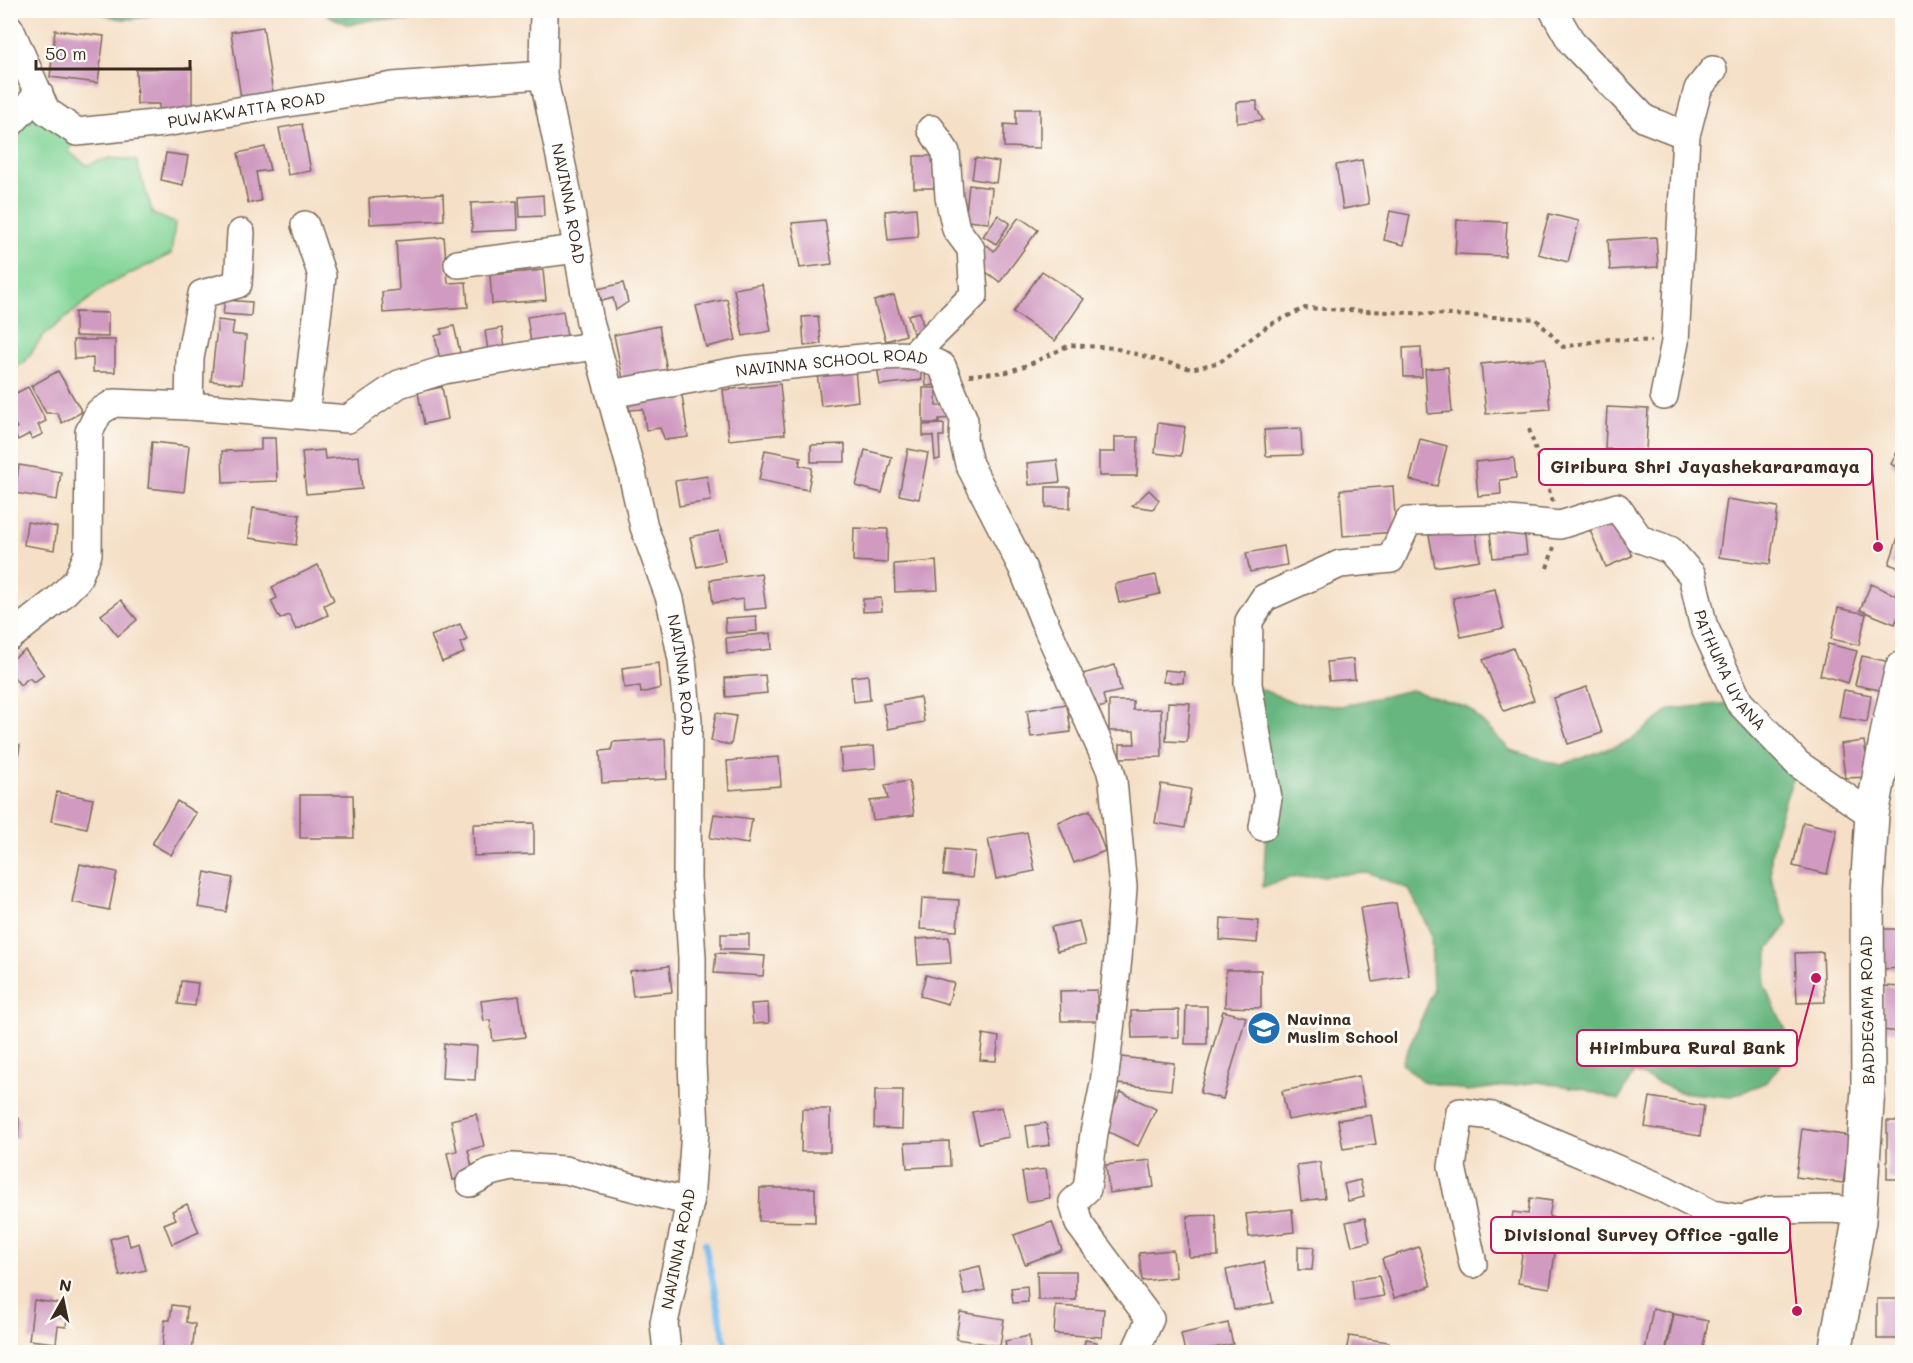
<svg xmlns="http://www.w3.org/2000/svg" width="1913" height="1363" viewBox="0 0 1913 1363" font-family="Mali,sans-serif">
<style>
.green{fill:#81d496;stroke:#5e7f5a;stroke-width:1.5}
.forest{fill:#68b67f;stroke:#52704e;stroke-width:1.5}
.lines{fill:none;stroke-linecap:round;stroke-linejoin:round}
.stream{stroke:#7dbff2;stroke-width:6}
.building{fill:#d09ac1}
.minor-casing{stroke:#7c6a59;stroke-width:30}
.major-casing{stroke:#7c6a59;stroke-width:36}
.path{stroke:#7c6a59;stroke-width:4;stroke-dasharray:4.5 4.5;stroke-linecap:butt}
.minor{stroke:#fff;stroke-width:27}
.major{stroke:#fff;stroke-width:33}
.labels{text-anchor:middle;stroke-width:6;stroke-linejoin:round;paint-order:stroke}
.street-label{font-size:16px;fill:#3b2a1e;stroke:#fdfcf7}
.poi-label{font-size:16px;font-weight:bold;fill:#3b2a1e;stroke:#fdfcf7;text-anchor:start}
.leader{fill:none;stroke:#c2185b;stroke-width:2}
.callout-dot{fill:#c2185b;stroke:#fdfcf7;stroke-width:2}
.callout{fill:#fdfcf7;stroke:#c2185b;stroke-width:2}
.callout-label{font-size:18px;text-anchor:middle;font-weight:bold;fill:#3b2a1e}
</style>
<rect width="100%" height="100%" fill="#fdfcf7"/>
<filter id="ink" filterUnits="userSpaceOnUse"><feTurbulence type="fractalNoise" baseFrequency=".0167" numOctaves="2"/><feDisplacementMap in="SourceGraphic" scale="12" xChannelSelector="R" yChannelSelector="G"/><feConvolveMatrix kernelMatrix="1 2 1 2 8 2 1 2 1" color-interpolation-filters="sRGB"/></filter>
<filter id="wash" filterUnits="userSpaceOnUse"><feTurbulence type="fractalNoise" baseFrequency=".008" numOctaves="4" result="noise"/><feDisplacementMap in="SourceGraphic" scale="24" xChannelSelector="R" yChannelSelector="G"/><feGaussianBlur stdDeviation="1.35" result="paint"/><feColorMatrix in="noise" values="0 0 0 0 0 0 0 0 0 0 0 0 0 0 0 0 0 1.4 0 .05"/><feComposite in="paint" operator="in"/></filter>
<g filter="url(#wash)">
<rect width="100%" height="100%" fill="#f5e0c7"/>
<path class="green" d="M39 94 77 132 69 152 87 165 110 158 136 160 153 214 175 223 171 254 107 285 43 336 24 363 11 368 10 124Z"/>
<g class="forest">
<path d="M97 11H164C139 19 122 24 97 11Z"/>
<path d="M324 11H426C413 27 389 18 372 20 364 21 356 24 348 25L327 15Z"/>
<path d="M1248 684 1296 703 1341 706 1411 690 1468 708 1510 750 1561 765 1630 741 1671 709 1739 702 1798 764C1787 798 1765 846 1772 881 1775 896 1782 910 1788 924L1769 948 1764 985 1794 1047 1767 1082 1730 1097 1679 1092 1634 1072 1619 1100 1584 1089 1538 1082 1467 1091 1422 1081 1402 1063 1433 992 1431 934 1409 889 1367 873 1288 878 1263 887 1268 798Z"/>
</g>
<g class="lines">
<path class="stream" d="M705 1243 727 1352"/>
</g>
<g id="blocks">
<g class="building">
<path d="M263 27 274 100 242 105 231 32Z"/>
<path d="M55 30 104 36 98 83 50 77Z"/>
<path d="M192 68V115L159 116V104H137L136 69Z"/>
<path d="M1257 101V109L1263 120 1237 123V102Z"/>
<path d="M1016 109H1040V148L1004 147V124L1016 125Z"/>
<path d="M302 124 311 171 288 175 279 128Z"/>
<path d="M265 147 270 170 256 172 261 201 248 203 238 153Z"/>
<path d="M166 153 188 156 183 185 161 180Z"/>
<path d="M914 156H933L934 188H914Z"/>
<path d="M975 158 999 162 996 183 972 179Z"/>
<path d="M1362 160 1369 204 1343 209 1336 165Z"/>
<path d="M969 185 992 188 989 223 965 221Z"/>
<path d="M443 194 444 220 370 224 369 198Z"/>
<path d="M543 195 544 216 520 217 519 197Z"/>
<path d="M517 201 518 230 472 232 471 203Z"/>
<path d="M916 208 918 237 888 240 885 211Z"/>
<path d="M1390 211 1410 215 1404 245 1384 240Z"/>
<path d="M1549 214 1579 221 1568 262 1538 254Z"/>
<path d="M998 215 1010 223 996 244 983 236Z"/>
<path d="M1019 217 1038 230 1000 282 974 263 987 245 994 251Z"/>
<path d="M825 220 832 264 800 268 792 223Z"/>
<path d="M1457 220 1507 222 1505 256 1455 254Z"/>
<path d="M444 237 448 283 466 282 468 307 383 313 382 292 399 290 396 241Z"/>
<path d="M1656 237 1658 267 1610 270 1608 240Z"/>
<path d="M543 270 546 300 492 304 490 275Z"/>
<path d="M1042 271 1084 299 1055 341 1013 312Z"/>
<path d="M623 283 628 302 616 310 613 298 602 301 598 289Z"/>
<path d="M762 284 771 331 743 336 734 289Z"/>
<path d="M894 295 906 335 886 341 874 301Z"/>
<path d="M727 299 736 340 706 347 696 306Z"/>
<path d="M225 300 252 302 251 316 223 314Z"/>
<path d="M563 311 568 343 532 349 527 317Z"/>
<path d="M75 312 108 313V337L75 336Z"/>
<path d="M920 312 924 330 913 333 908 315Z"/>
<path d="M818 316 821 344 804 346 802 317Z"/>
<path d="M218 320 234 322 232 334 246 336 242 384 211 381Z"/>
<path d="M454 326 461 356 440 360 435 336 442 334 441 329Z"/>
<path d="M659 326 667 371 623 379 614 335Z"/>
<path d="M502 328 506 354 489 356 485 331Z"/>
<path d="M73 340H115V372H93V358L74 359Z"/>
<path d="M1421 347 1422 377H1404L1403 348Z"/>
<path d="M1545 358 1550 409 1486 414 1481 364Z"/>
<path d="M919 362 922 380 880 385 877 367Z"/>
<path d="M1448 367 1452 412 1428 414 1425 369Z"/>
<path d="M855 369 858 401 821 406 817 373Z"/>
<path d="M58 371 82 412 62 423 57 413H46L31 386Z"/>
<path d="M925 373H937L938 385 926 386Z"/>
<path d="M780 384 785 434 729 440 723 390Z"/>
<path d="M28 387 46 421 38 425 43 434 32 439 29 434 18 440 12 429 17 428 10 416V396Z"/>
<path d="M442 387 448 419 424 424 418 392Z"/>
<path d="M681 388 688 437 665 440 660 428 646 430 643 409 629 410 627 395Z"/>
<path d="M923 388H936V406H955V418L939 419V423H923Z"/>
<path d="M1607 407 1648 409 1646 451 1605 449Z"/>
<path d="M1158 423 1185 427 1181 456 1155 453Z"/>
<path d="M944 424V436H939L940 459 935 460 933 436H923V425Z"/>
<path d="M1301 428 1302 455 1266 456 1264 430Z"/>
<path d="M1115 437H1138L1137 476H1099V452H1115Z"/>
<path d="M261 438H275L277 481 223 483 222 451 261 450Z"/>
<path d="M1420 439 1447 446 1437 486 1410 480Z"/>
<path d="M152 442 189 446 184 492 148 488Z"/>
<path d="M1902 442V471L1891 464Z"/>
<path d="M845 444V462H811V445Z"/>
<path d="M908 449 928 453 919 499 899 495Z"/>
<path d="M324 450 325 459 359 456 362 489 306 494 302 452Z"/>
<path d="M765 450 801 457 799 465 812 468 808 490 759 480Z"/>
<path d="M865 450 892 457 882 493 856 486Z"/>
<path d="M1514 458 1516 478 1500 480 1501 494 1478 496 1475 462Z"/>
<path d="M1057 460 1060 482 1029 485 1027 463Z"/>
<path d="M19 465 61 472 57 500 15 493Z"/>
<path d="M707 476 711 501 679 506 675 481Z"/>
<path d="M1393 486 1396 532 1343 536 1340 490Z"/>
<path d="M1046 487H1070V508L1046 507Z"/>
<path d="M1149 490 1159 500 1153 509 1132 506Z"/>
<path d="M1727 499 1778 507 1770 564 1719 557Z"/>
<path d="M253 508 300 515 296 545 249 538Z"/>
<path d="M1613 515 1632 556 1606 567 1588 526Z"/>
<path d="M27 522 57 527 54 550 24 545Z"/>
<path d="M1902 525V569L1889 564Z"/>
<path d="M854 528 888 529 887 563 853 561Z"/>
<path d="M1475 528 1480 560 1435 567 1429 535Z"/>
<path d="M1524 528 1527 554 1493 558 1490 532Z"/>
<path d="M719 531 725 561 697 567 690 537Z"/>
<path d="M1284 546 1287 565 1250 572 1246 553Z"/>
<path d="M936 561 938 590 895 592 894 564Z"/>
<path d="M318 565 334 600 324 605 328 615 296 630 289 615 280 619 271 601 277 598 272 587Z"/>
<path d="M761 573 766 608 744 610 743 599 713 603 710 580Z"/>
<path d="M1156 575 1160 594 1119 603 1115 584Z"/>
<path d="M1871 584 1902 598V607L1895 624 1860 610Z"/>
<path d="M1495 589 1504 628 1461 637 1453 598Z"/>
<path d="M881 598 882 611 863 612V599Z"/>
<path d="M121 600 137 620 118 636 101 615Z"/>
<path d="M1838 608 1866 614 1859 645 1831 639Z"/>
<path d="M756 616 757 631 726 633 725 618Z"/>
<path d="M460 624 467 640 460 643 464 653 442 662 431 636Z"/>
<path d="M771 633 772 649 727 654 726 638Z"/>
<path d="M1828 644 1857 651 1848 683 1820 675Z"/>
<path d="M1513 648 1534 700 1504 711 1483 660Z"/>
<path d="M25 650 44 675 34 682 29 678 20 685 10 672V661Z"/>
<path d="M1862 656 1895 663 1889 692 1855 685Z"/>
<path d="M1353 659 1355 679 1329 681 1327 662Z"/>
<path d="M659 663 661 688 641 693 640 686 624 688 622 668Z"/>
<path d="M1115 665 1121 691 1103 695 1106 706 1088 710 1079 675Z"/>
<path d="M1164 670 1184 672 1183 683 1163 682Z"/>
<path d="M765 675 767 693 726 697 725 678Z"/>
<path d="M868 675 870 700 854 702 851 677Z"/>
<path d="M1587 687 1602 733 1568 744 1554 698Z"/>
<path d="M1844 690 1871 695 1867 722 1839 717Z"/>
<path d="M920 697 924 722 888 729 883 704Z"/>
<path d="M1109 701H1133V710L1161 709 1162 757 1120 758V744H1135L1134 731H1109Z"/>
<path d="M1168 702 1190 703 1187 742 1166 741Z"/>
<path d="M1067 704 1071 732 1031 737 1027 710Z"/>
<path d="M716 713 736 716 731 745 711 741Z"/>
<path d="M665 739 667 779 602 783 600 751 611 750 613 742Z"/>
<path d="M1864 741 1869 777 1845 778 1841 744Z"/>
<path d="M10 743 20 745 12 796H10Z"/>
<path d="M874 746 876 768 842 771 840 749Z"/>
<path d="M779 757 781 786 729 790 727 761Z"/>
<path d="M909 781 914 815 873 820 870 801 888 799 885 785Z"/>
<path d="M1161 784 1191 789 1185 828 1155 823Z"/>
<path d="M57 792 93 799 87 828 51 821Z"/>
<path d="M300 795H353L354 838H300Z"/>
<path d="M177 801 196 813 171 855 152 844Z"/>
<path d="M1090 810 1105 851 1074 863 1058 822Z"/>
<path d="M714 814 752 819 748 844 710 838Z"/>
<path d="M1803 822 1837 830 1827 874 1793 866Z"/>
<path d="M534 823V854L474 856 473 824Z"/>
<path d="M1027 832 1035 871 996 879 988 839Z"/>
<path d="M946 849 975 852 972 878 943 875Z"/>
<path d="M80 864 117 872 109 910 72 902Z"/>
<path d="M205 872 233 878 226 912 198 907Z"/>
<path d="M922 898 959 900 957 931 920 929Z"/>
<path d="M1396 903 1409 976 1373 982 1360 908Z"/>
<path d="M1221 918 1259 921 1257 943 1220 940Z"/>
<path d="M1079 921 1085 945 1057 951 1051 927Z"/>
<path d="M1882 929H1902V968L1884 969Z"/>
<rect x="721" y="934" width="28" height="15"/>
<path d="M949 937 951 963 918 965 916 939Z"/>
<path d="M1823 952 1825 1002 1797 1003 1795 953Z"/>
<path d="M716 953 765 956 763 976 714 973Z"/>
<path d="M669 966 672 992 633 996 630 971Z"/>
<path d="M1226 970H1261V1008L1225 1007Z"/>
<path d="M926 975 954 983 948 1004 920 996Z"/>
<path d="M181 981 198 983 195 1006 178 1004Z"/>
<path d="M1884 986 1902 987V1032L1881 1030Z"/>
<path d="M1097 990V1021H1061L1060 991Z"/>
<path d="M519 996 525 1037 493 1041 490 1020 484 1021 481 1001Z"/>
<path d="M768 1003 769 1023 753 1024 751 1004Z"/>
<path d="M1186 1006H1207V1044H1185Z"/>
<path d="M1179 1010V1037L1132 1038 1131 1011Z"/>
<path d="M1223 1011 1246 1017 1223 1099 1200 1093Z"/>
<path d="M983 1034 999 1037 996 1061 980 1060Z"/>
<path d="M444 1044 477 1046 475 1080 442 1078Z"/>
<path d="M1121 1057 1174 1063 1171 1090 1118 1084Z"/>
<path d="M1359 1076 1365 1106 1288 1120 1282 1091Z"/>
<path d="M875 1090H903L902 1129 874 1128Z"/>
<path d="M1121 1092 1156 1109 1138 1146 1102 1129Z"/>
<path d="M1650 1097 1704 1106 1700 1136 1645 1127Z"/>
<path d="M1002 1107 1009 1137 979 1143 972 1112Z"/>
<path d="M802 1109H830V1152H801Z"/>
<path d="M476 1114 484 1146 468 1150 474 1175 453 1180 447 1153 457 1151 451 1120Z"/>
<path d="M1371 1115 1376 1144 1343 1149 1338 1120Z"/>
<path d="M10 1116 19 1118 18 1138H10Z"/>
<rect x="1887" y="1121" width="15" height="58"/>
<path d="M1046 1123 1050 1145 1029 1148 1026 1126Z"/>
<path d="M1802 1129 1850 1136 1843 1183 1796 1177Z"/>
<path d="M949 1141 950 1166 907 1168 905 1143Z"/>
<path d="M1150 1160 1154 1187 1109 1193 1106 1165Z"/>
<path d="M1320 1162 1325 1198 1301 1201 1297 1165Z"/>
<path d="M1046 1169 1050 1198 1027 1202 1022 1172Z"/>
<path d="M1360 1180 1364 1197 1348 1201 1344 1184Z"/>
<path d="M760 1188H815V1222L759 1221Z"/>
<path d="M1530 1198 1552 1201 1549 1217 1560 1218 1550 1288 1518 1283 1523 1247 1508 1244 1513 1212 1528 1214Z"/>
<path d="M187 1204 199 1232 172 1244 164 1224 176 1219 172 1211Z"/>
<path d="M1292 1209 1294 1232 1249 1237 1246 1214Z"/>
<path d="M1216 1215 1218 1256 1189 1257 1187 1216Z"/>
<path d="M1365 1218 1370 1242 1352 1246 1346 1222Z"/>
<path d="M1052 1222 1062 1250 1025 1264 1014 1235Z"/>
<path d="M127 1234 130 1246 139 1243 146 1270 120 1276 110 1239Z"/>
<path d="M1298 1246 1314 1247 1312 1270H1298Z"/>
<path d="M1419 1247 1431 1286 1394 1298 1382 1259Z"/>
<path d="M1173 1250 1176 1277 1142 1281 1139 1253Z"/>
<path d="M1264 1262 1273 1303 1234 1310 1226 1270Z"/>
<path d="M980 1266 985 1290 964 1295 959 1271Z"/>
<path d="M1037 1271H1076V1300H1038Z"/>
<path d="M1379 1276 1384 1296 1354 1301 1352 1280Z"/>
<path d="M1027 1286 1028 1302 1013 1303 1011 1288Z"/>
<rect x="1877" y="1299" width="25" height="40"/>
<path d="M34 1300 60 1304 59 1317 67 1319 66 1327 58 1326 56 1343 29 1340Z"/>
<path d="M172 1305 187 1307 186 1322 195 1324 192 1352H162L165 1320H170Z"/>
<path d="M1056 1306 1104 1309 1102 1337 1054 1334Z"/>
<path d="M1653 1308 1673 1313 1665 1352 1645 1350Z"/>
<path d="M960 1312 1004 1319 1000 1346 956 1339Z"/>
<path d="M1674 1314 1708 1321 1702 1352H1666Z"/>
<path d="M1228 1323 1233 1344 1194 1352H1185L1181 1334Z"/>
<path d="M1029 1336 1030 1352H1007L1005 1341Z"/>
<path d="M1349 1336 1389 1342 1387 1352H1346Z"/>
<path d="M1085 1340 1097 1342 1096 1352H1083Z"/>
</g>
</g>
</g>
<g filter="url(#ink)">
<use href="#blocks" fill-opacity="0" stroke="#7c6a59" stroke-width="1.5"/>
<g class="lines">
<defs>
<g id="minor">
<path id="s1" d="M544 10 543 75 567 190 590 322 632 473 644 527 670 599 682 660 688 721 687 878 692 958V1063L695 1130 690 1202 664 1323 667 1352"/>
<path d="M1553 10 1572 43 1645 119 1686 135"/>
<path id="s2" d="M10 29 46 111 77 132 164 123 393 86 543 75"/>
<path d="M10 124 39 94"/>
<path d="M305 225 322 276 306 407 310 416"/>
<path d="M458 264 577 249"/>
<path d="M912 356 974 295 971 249 956 229 949 197 946 152 931 129"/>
<path d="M1664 396 1675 342 1686 135 1698 89 1713 70"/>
<path id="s3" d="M611 398 621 392 742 370 872 357C901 354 916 353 942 366L964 420 963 439 969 464 1022 567 1044 621 1110 769 1113 781 1123 887 1118 958 1104 1084 1094 1133 1087 1189 1073 1202 1079 1224 1150 1319 1135 1352"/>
<path d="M189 406 190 358 202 294 238 284 241 233"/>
<path d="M10 637 58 599 77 580 88 554 89 432 99 412 114 403 189 406 348 419 399 384 444 370 541 353 597 346"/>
<path id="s4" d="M1263 827 1268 798 1248 684 1249 621 1264 598 1340 564 1391 559 1408 521 1499 519 1560 525 1617 507 1640 539 1670 550 1692 575 1703 624 1739 702 1798 764 1872 815"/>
<path d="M470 1183 490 1172 512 1167 565 1170 690 1202"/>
<path d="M1473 1264 1452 1167 1460 1112 1492 1116 1664 1189 1712 1214 1742 1219 1770 1210 1833 1209 1860 1212"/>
</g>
<path id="major" d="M1835 1352 1859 1221 1868 1089 1867 892 1872 815 1889 724 1902 668"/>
</defs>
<use href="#minor" class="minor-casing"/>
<use href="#major" class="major-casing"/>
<g class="path">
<path d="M969 375 1007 372 1030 364 1070 345 1114 348 1191 369 1220 362 1269 325 1305 308 1536 319 1563 347 1609 339 1652 341"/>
<path d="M1529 429 1553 502"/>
<path d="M1547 568 1554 547"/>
</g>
<use href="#minor" class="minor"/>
<use href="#major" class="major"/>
</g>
</g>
<defs>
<symbol id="school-disc" viewBox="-11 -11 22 22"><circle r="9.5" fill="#1f6fb2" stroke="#fdfcf7"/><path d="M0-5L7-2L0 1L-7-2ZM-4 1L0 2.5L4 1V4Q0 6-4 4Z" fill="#fff"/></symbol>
</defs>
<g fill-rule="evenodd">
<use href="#school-disc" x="1245" y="1009" width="38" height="38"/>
</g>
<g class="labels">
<g class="street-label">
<text dy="6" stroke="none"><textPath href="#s2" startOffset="298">PUWAKWATTA ROAD</textPath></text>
<text dy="6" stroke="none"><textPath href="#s1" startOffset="196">NAVINNA ROAD</textPath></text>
<text dy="6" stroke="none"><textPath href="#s3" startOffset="225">NAVINNA SCHOOL ROAD</textPath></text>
<text dy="6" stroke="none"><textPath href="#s4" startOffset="832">PATHUMA UYANA</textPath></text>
<text dy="6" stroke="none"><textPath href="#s1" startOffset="682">NAVINNA ROAD</textPath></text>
<text transform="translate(1867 1010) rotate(-91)" y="6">BADDEGAMA ROAD</text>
<text transform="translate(678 1249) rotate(-79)" y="6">NAVINNA ROAD</text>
</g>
<g class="poi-label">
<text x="1287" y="1025">Navinna<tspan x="1287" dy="18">Muslim School</tspan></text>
</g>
</g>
<path class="leader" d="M1878 547L1872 467M1816 978L1797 1048M1797 1311L1790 1235"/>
<g class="callout-dot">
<circle cx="1878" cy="547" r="6"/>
<circle cx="1816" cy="978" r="6"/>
<circle cx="1797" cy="1311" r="6"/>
</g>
<g class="callout">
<rect x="1539" y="449" width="333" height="36" rx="6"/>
<rect x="1577" y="1030" width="220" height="36" rx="6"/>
<rect x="1491" y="1217" width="299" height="36" rx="6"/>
</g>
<g class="callout-label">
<text x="1705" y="473">Giribura Shri Jayashekararamaya</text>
<text x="1687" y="1054">Hirimbura Rural Bank</text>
<text x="1641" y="1241">Divisional Survey Office -galle</text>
</g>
<rect width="1913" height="1363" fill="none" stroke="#fdfcf7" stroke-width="36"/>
<g transform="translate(63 1300) rotate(9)" stroke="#fdfcf7" stroke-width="4.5" paint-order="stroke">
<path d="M0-4.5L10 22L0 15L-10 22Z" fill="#3b2a1e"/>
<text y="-9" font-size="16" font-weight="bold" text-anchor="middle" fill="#3b2a1e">N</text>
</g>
<path d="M36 60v9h154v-9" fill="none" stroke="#3b2a1e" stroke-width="3"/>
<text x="45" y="60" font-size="18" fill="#3b2a1e" stroke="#fdfcf7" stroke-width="4.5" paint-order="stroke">50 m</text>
</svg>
